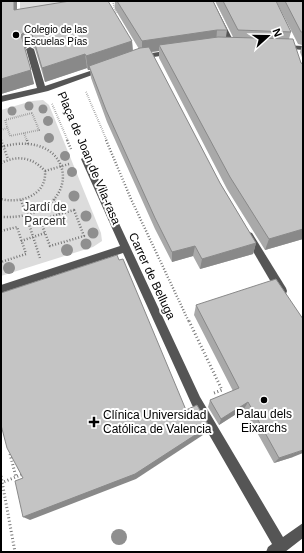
<svg xmlns="http://www.w3.org/2000/svg" width="304" height="553" viewBox="0 0 304 553" font-family="Arial,sans-serif">
<style>
.green{fill:#dcdcdc}
.lines{fill:none;stroke-linecap:round;stroke-linejoin:round}
.path-far2{stroke:#777;stroke-width:2;stroke-dasharray:0.5 1.5;stroke-linecap:butt}
.path-far1{stroke:#777;stroke-width:2.5;stroke-dasharray:1 2;stroke-linecap:butt}
.path{stroke:#777;stroke-width:3;stroke-dasharray:1 2.5;stroke-linecap:butt}
.minor{fill:#555;fill-rule:evenodd}
.tree{fill:#8f8f8f}
.wall{fill:#a9a9a9}
.shaded-wall{fill:#898989}
.building{fill:#c4c4c4;stroke:#898989}
.poi-dot{fill:#000;stroke:#fff;stroke-width:1.5}
.labels{text-anchor:middle;stroke-width:4;stroke-linejoin:round;paint-order:stroke}
.far-poi-label{font-size:10px;fill:#000;stroke:#fff;text-anchor:start}
.street-label{font-size:12px;fill:#000;stroke:#fff}
.park-label{font-size:12px;fill:#333;stroke:#fff}
.poi-label{font-size:12px;fill:#000;stroke:#fff}
</style>
<rect width="100%" height="100%" fill="#fff"/>
<g class="green">
<path d="M20 1H90L20 16Z"/>
<path d="M43 100 49 105 101 233 102 241 93 247 1 276V110L32 101Z"/>
</g>
<g class="lines">
<g class="path-far2">
<path d="M113 1 116 14"/>
<path d="M86 92 107 141"/>
<path d="M52 104 68 141"/>
<path d="M32 113 39 130 10 136 5 120Z"/>
<path d="M1 130 7 128"/>
<path d="M24 133 27 141"/>
</g>
<g class="path-far1">
<path d="M1 140 8 159"/>
<path d="M27 140 28 144"/>
<path d="M67 140 71 149"/>
<path d="M106 140 131 199 189 322"/>
<path d="M1 147C80 125 87 221 1 217"/>
<path d="M1 163C18 155 32 157 45 171 47 195 21 204 1 199"/>
<path d="M45 171 69 164"/>
<path d="M54 199 59 214"/>
<path d="M21 200 40 258"/>
<path d="M74 210 84 236 50 246 40 220Z"/>
<path d="M1 231 17 227 26 254 1 262"/>
<path d="M21 241 45 233"/>
</g>
<g class="path">
<path d="M189 321 222 390 214 393"/>
<path d="M10 454 16 477"/>
<path d="M1 476 15 552"/>
<path d="M1 483 23 474"/>
</g>
<g class="minor">
<path d="M207 1H213L236 46 234 47 228 46Z"/>
<path d="M283 45 303 46V50L281 48 279 47Z"/>
<path d="M30 47 34 49 45 86 99 68H105L106 70 48 91 1 102V96L37 88 26 49Z"/>
<path d="M171 50H174V54L140 59 136 57 140 55Z"/>
<path d="M85 156 89 159 200 397 283 537 303 523V538L285 552H266L268 547 272 544 192 405 123 253 1 293V285L120 246 81 159Z"/>
<path d="M249 232 252 233 286 288 287 291 286 294 282 295 278 294 244 236 246 233Z"/>
</g>
</g>
<g class="tree">
<circle cx="29" cy="106" r="4.5"/>
<circle cx="43" cy="109" r="4.5"/>
<circle cx="12" cy="111" r="4.5"/>
<circle cx="48" cy="121" r="5"/>
<circle cx="49" cy="138" r="5"/>
<circle cx="65" cy="156" r="5"/>
<circle cx="72" cy="172" r="5"/>
<circle cx="74" cy="196" r="5.5"/>
<circle cx="86" cy="216" r="5.5"/>
<circle cx="93" cy="233" r="5.5"/>
<circle cx="86" cy="244" r="5.5"/>
<circle cx="67" cy="250" r="6"/>
<circle cx="9" cy="268" r="6"/>
<circle cx="119" cy="537" r="8"/>
</g>
<g class="wall">
<path d="M1 1 17 9 132 41 133 51 139 49 115 9V1H213L227 30 226 37H233L215 1H276L291 32 289 39 301 63 303 64V239L265 250 227 189 159 58V51L151 52 220 183 256 243 253 254 200 269 193 256 172 262 155 229 107 122 91 78 90 70H88L87 68 45 82 35 49 32 46 27 47 25 49 34 84 1 94Z"/>
<path d="M276 1H303V60L300 52 302 45 298 44Z"/>
<path d="M196 305 293 457 274 463 244 409 219 425 208 407 210 400 233 391 194 315Z"/>
</g>
<g class="shaded-wall">
<path d="M14 1H17V24L14 10Z"/>
<path d="M217 30 216 43 159 45V51L142 53V41Z"/>
<path d="M24 32 27 47 25 49 21 35Z"/>
<path d="M132 41 133 55 89 66 90 70H88L86 56Z"/>
<path d="M85 54 87 68 45 82 42 68Z"/>
<path d="M31 70 34 84 1 94V79Z"/>
<path d="M303 229V239L265 250 269 239Z"/>
<path d="M256 243 253 254 200 269 202 259Z"/>
<path d="M195 246 193 256 172 262V252Z"/>
<path d="M248 402 244 409 219 425 221 419Z"/>
<path d="M209 426 206 433 136 479 30 520 23 517Z"/>
<path d="M303 450V453L293 457 274 463 279 458Z"/>
</g>
<g class="building">
<path d="M1 1H14V10L70 1H108L132 41 86 56 85 54 42 68 32 34 29 32H24L21 35 31 70 1 79Z"/>
<path d="M117 1H213L227 30H217L142 41Z"/>
<path d="M223 1H276L291 32 238 30Z"/>
<path d="M285 1H303V32H301Z"/>
<path d="M218 37 293 39 301 63 303 64V229L269 239 230 177 159 45Z"/>
<path d="M149 47 220 183 256 243 202 259 195 246 172 252 155 218 106 110 89 66 140 48Z"/>
<path d="M117 255 119 260 123 259 186 410 197 405 209 426 135 474 23 517 15 481 23 478 7 448 1 425V293Z"/>
<path d="M276 279 303 319V450L279 458 248 402 221 419 210 400 239 388 196 305Z"/>
</g>
<g class="poi-dot">
<circle cx="16" cy="35" r="4"/>
<circle cx="264" cy="400" r="4"/>
<path d="M92 416h4v4h4v4h-4v4h-4v-4h-4v-4h4z"/>
</g>
<g class="labels">
<g class="far-poi-label">
<text x="24" y="33">Colegio de las<tspan x="24" dy="12">Escuelas Pías</tspan></text>
</g>
<g class="street-label">
<text transform="translate(89 158) rotate(67)" y="4">Plaça de Joan de Vila-rasa</text>
<text transform="translate(152 276) rotate(65)" y="4">Carrer de Belluga</text>
</g>
<g class="park-label">
<text x="45" y="211">Jardí de<tspan x="45" dy="14">Parcent</tspan></text>
</g>
<g class="poi-label">
<text x="264" y="418">Palau dels<tspan x="264" dy="14">Eixarchs</tspan></text>
<text x="103" y="419" text-anchor="start">Clínica Universidad<tspan x="103" dy="14">Católica de Valencia</tspan></text>
</g>
</g>
<rect width="304" height="553" fill="none" stroke="#000000" stroke-width="4"/>
<g transform="translate(268 36) rotate(69)" stroke="#ffffff" stroke-width="3" paint-order="stroke">
<path d="M0-3L7 15L0 10L-7 15Z" fill="#000000"/>
<text y="-6" font-size="11" font-weight="bold" text-anchor="middle" fill="#000000">N</text>
</g>
</svg>
